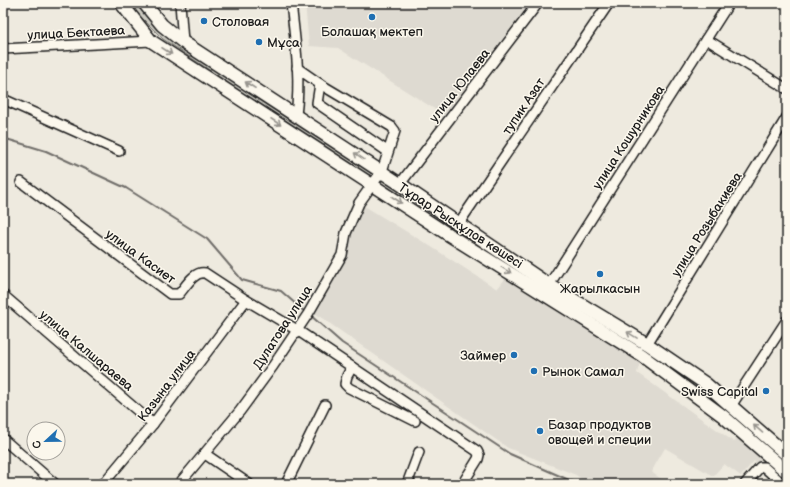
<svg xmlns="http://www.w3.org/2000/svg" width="790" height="487" viewBox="0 0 790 487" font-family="'Balsamiq Sans',sans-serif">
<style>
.built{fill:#dedad1}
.green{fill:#ceccc2;stroke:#75746f}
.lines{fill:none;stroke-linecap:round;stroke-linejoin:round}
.stream{stroke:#6f6d69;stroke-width:2}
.minor-casing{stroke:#1c1c1c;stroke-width:12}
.major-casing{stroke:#1c1c1c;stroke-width:15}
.minor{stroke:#fbf7ec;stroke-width:9}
.major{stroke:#fbf7ec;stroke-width:12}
.oneway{stroke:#97948e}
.poi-dot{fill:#1f6fb2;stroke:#fbf7ec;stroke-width:1.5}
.labels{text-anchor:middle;stroke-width:3;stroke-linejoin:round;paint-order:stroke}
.poi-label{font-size:13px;fill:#1c1c1c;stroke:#fbf7ec;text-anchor:start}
.street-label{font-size:13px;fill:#1c1c1c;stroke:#fbf7ec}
</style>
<rect width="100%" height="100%" fill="#eeeadf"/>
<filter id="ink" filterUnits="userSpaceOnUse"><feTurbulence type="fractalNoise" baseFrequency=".025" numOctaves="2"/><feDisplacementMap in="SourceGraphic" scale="8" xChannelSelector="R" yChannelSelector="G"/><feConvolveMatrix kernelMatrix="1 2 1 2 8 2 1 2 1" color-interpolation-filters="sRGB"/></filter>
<g filter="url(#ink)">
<g class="built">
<path d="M305 3H530L444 115 338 48 309 46Z"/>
<path d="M361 204 430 246 497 289 506 278 640 362 637 373 734 442 739 436 787 475V484H781L754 461 741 476 724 464 713 476 665 448 651 472 669 484H588L576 475 508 448 312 311 346 252 349 224Z"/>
</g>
<g class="green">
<path d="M139 6 371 172 369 177 163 39 134 10Z"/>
<path d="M388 183 426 208 424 212 385 187Z"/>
</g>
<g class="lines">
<g class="stream">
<path d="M3 138 46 151 126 188 207 239 242 280 281 291 306 313"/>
<path d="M310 315 342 343 510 454 578 484"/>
</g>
<defs>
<g id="minor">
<path d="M180 3 183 42"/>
<path d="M291 3C295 40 301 78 296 115"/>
<path d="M706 39 787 89"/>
<path d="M3 49 151 41"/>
<path d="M320 84 317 103 387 151"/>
<path d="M3 99 119 151"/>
<path d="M21 182 170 294H179C186 286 194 271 205 273L246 300 297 330 477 451 479 455 478 459 463 483"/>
<path d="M400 184 538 3"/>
<path d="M459 223 609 3"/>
<path d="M549 285 729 3"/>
<path d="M3 295 153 424"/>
<path d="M647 344 787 117"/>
<path d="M352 367 347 376 345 384 349 388 415 421"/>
<path d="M731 406 787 320"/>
<path d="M3 439 55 484"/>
<path d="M205 454 249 484"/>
<path d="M103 484 153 424 246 300"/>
<path d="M179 484 240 411 273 366 308 314 342 255 346 233 359 203 382 171 395 131 392 127 320 84 297 68"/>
<path d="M286 484 325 405"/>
<path d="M407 484 419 452"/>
<path d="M745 484 760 467H764L783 484"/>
</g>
<g id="major">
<path d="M121 3 151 41 449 235 641 355 723 416 787 472"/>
<path d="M144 3 162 25 183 42 400 184 549 285 647 344 706 384 787 455"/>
</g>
</defs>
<use href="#minor" class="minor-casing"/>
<use href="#major" class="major-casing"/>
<use href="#minor" class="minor"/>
<use href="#major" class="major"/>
</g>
<defs><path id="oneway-shaft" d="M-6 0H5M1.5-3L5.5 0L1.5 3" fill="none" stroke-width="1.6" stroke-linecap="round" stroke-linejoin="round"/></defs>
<g class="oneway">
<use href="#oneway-shaft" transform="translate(167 51) rotate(33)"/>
<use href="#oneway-shaft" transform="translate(250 85) rotate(-147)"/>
<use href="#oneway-shaft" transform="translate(276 122) rotate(33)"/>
<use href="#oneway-shaft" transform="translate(359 156) rotate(-146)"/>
<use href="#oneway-shaft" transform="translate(397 200) rotate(33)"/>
<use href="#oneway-shaft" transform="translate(506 270) rotate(32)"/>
<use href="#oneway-shaft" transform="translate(632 335) rotate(-149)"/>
<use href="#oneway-shaft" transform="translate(758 429) rotate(-139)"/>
</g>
</g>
<g class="poi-dot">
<circle cx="372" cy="17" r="4"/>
<circle cx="204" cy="21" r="4"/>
<circle cx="259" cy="42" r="4"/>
<circle cx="600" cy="274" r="4"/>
<circle cx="514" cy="355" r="4"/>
<circle cx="534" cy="371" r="4"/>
<circle cx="766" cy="391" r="4"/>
<circle cx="540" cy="431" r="4"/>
</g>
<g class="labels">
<g class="poi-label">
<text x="212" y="26">Столовая</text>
<text x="372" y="36" text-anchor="middle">Болашақ мектеп</text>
<text x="267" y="47">Мұса</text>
<text x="600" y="293" text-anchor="middle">Жарылкасын</text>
<text x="506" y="360" text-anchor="end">Займер</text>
<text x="542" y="376">Рынок Самал</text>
<text x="758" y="396" text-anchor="end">Swiss Capital</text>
<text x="548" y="429">Базар продуктов<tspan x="548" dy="15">овощей и специи</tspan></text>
</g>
<g class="street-label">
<text transform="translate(76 32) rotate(-3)" y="5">улица Бектаева</text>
<text transform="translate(459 85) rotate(-52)" y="5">улица Юлаева</text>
<text transform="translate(523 106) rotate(-56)" y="5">тупик Азат</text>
<text transform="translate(628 137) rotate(-57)" y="5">улица Кошурникова</text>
<text transform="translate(706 224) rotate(-58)" y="5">улица Розыбакиева</text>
<text transform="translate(461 225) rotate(33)" y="5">Тұрар Рыскұлов көшесі</text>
<text transform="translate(141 256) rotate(36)" y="5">улица Касиет</text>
<text transform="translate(282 327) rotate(-57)" y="5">Дулатова улица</text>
<text transform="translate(87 350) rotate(40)" y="5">улица Калшараева</text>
<text transform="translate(166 385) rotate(-53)" y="5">Казына улица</text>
</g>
</g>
<rect width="790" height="487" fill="none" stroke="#fbf7ec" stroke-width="16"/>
<rect x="8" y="8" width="774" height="471" fill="none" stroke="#1c1c1c" stroke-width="1.5" filter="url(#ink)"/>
<g transform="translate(46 441) rotate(248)"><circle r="19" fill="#fbf7ec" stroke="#a29f99"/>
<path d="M0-3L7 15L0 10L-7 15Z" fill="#1f6fb2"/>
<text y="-6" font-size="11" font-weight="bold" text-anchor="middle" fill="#1c1c1c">С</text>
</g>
</svg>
